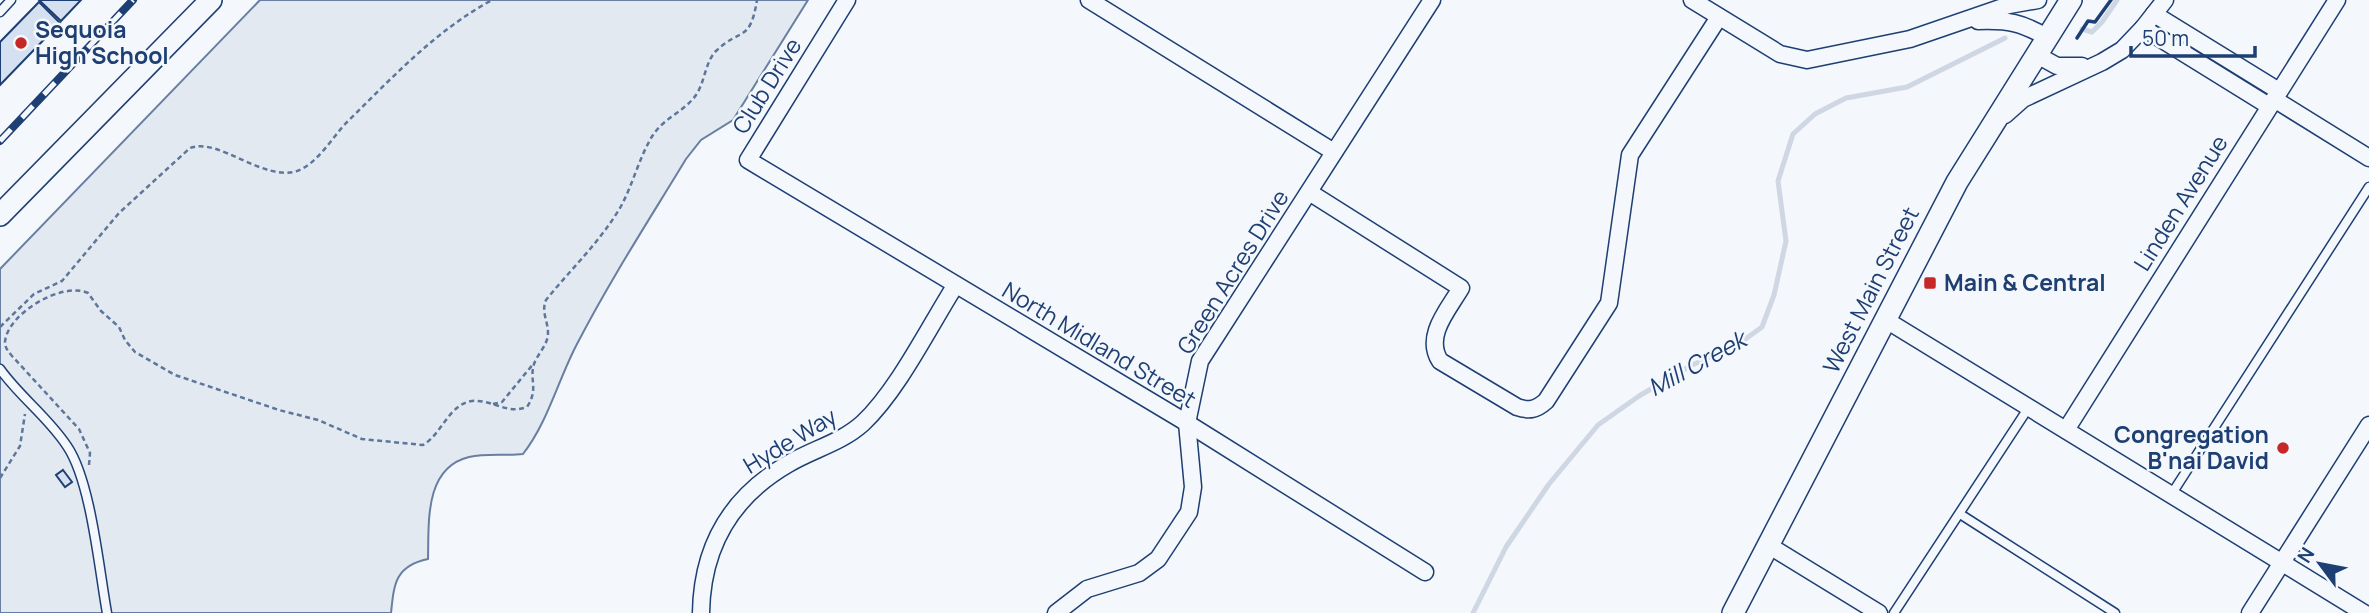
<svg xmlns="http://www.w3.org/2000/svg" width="2369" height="613" viewBox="0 0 2369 613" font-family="Manrope,sans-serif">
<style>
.green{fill:#e3e9f0;stroke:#687fa3;stroke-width:2}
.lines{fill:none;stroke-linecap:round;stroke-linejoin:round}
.stream{stroke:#cfd7e4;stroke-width:5}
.building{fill:#d5e0f0;stroke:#1d3f73;stroke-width:2}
.lane-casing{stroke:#1d3f73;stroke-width:11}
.street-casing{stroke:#1d3f73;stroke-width:19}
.secondary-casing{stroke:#1d3f73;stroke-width:24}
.path{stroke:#5e769c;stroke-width:2.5;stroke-dasharray:5 3.5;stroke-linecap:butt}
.lane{stroke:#f4f7fb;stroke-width:8}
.street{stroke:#f4f7fb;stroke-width:16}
.secondary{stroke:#f4f7fb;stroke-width:21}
.rail-casing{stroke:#1d3f73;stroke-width:8}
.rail{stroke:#f4f7fb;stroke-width:5;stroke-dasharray:16;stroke-linecap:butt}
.wall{stroke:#1d3f73;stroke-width:3.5}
.poi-dot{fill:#c62828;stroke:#f4f7fb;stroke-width:2.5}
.labels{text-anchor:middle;stroke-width:5;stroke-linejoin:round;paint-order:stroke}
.poi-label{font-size:23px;font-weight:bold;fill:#1d3f73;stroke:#f4f7fb;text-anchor:start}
.street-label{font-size:23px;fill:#1d3f73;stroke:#f4f7fb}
.water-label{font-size:24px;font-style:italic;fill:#1d3f73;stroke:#f4f7fb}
</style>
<rect width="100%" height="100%" fill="#f4f7fb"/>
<path class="green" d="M260 0H808L733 120 701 140 686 159C649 220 610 280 577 344 558 380 548 422 523 454 505 456 487 453 469 457 424 468 429 523 428 559 395 566 394 584 391 613H0V269Z"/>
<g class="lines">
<g class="stream">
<path d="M2082 29 2092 32 2102 22 2117 0"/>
<path d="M1473 613 1506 547 1549 484 1598 425 1639 396 1692 365 1733 348 1762 327 1774 295 1786 241 1778 181 1793 134 1815 114 1846 98 1907 87 2005 38"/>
</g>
</g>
<g class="building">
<path d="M39 0H81L61 21Z"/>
<path d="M39 2 60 23 0 85V42Z"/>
<path d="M63 470 72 482 65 487 56 475Z"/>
</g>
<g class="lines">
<defs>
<g id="lane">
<path d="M0 12 11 0"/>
<path d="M0 369C20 397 48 417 67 446 91 481 99 569 107 613"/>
<path d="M2171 495 2369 187"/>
<path d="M1960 514 2115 613"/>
<path d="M1894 613 2029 407"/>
</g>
<g id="street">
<path d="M847 0 748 160 1187 423 1425 572"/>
<path d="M1089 0 1334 152"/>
<path d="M1692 0 1780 54 1807 60 1910 39 2009 5 2038 0"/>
<path d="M2154 14 2279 91"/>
<path d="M1978 21C2008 20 2021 22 2048 38"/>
<path d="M2143 28 2269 106"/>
<path d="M2037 55 2057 66H2082"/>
<path d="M2274 99 2369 158"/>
<path d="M2005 115 2023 99 2102 62 2122 50 2143 28 2165 0"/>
<path d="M1309 192 1461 288C1448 310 1424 336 1440 361L1517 407C1529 411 1536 410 1546 401L1609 303 1630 155 1719 17"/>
<path d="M1886 320 2364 613"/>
<path d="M2066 430 2337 0"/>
<path d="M1768 545 1879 613"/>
<path d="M701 613C702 547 731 497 788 464 813 449 841 443 863 423 898 390 929 327 955 286"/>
<path d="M1056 613 1087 589 1139 573 1158 559 1189 512 1193 487 1187 423 1200 361 1432 0"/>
<path d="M2250 613 2369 425"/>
</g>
<g id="secondary">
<path d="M0 215 211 0"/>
<path d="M1733 613 1957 182 2071 0"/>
</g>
</defs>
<use href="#lane" class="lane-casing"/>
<use href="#street" class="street-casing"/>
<use href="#secondary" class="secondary-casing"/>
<g class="path">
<path d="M0 327 34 294 62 281 119 213 190 148C219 137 263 182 297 171 317 164 332 138 346 123 392 78 435 31 492 0"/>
<path d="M493 404 502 402 534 363"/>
<path d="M89 465 90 453 79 429 12 356C8 351 5 348 5 342 7 314 62 281 88 293L101 311 119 327 125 340 135 352 175 375 279 410 318 420 362 439 423 445C442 434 449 404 472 401 492 399 507 415 527 407 539 389 529 380 534 364 538 353 548 345 548 333 548 321 541 312 546 300 571 269 599 243 620 208 633 185 639 157 653 135 664 118 685 111 696 95 705 82 705 62 716 51 741 27 750 43 757 0"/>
<path d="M0 478 20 446 25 414"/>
</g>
<use href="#lane" class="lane"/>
<use href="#street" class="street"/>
<use href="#secondary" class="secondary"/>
<defs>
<path id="rail" d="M0 141 133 0"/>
</defs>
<use href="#rail" class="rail-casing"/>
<use href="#rail" class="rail"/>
<path class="wall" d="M2077 38 2088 21 2095 22 2111 0"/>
</g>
<g class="poi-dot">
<circle cx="21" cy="43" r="7"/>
<rect x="1923" y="276" width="14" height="14" rx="3.5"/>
<circle cx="2283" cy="448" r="7"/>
</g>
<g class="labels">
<g class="poi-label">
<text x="35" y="38">Sequoia<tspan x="35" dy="26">High School</tspan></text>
<text x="1944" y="291">Main &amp; Central</text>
<text x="2269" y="443" text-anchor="end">Congregation<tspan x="2269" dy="26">B'nai David</tspan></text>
</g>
<g class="street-label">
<text transform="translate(767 86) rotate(-58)" y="8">Club Drive</text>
<text transform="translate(2181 203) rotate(-58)" y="8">Linden Avenue</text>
<text transform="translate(1233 272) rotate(-58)" y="8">Green Acres Drive</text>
<text transform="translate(1871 290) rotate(-63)" y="8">West Main Street</text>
<text transform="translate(1099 345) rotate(31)" y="8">North Midland Street</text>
<text transform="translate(790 441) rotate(-31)" y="8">Hyde Way</text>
</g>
<g class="water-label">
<text transform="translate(1697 364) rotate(-29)" y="8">Mill Creek</text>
</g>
</g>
<g transform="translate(2320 564) rotate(302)" stroke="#f4f7fb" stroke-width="5" paint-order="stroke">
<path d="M0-5L12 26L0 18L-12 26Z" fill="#1d3f73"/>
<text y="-10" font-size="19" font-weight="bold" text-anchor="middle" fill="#1d3f73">N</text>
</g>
<path d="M2131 46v10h124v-10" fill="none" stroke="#1d3f73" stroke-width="3.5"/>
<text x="2142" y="46" font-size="21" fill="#1d3f73" stroke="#f4f7fb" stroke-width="5" paint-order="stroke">50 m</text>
</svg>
